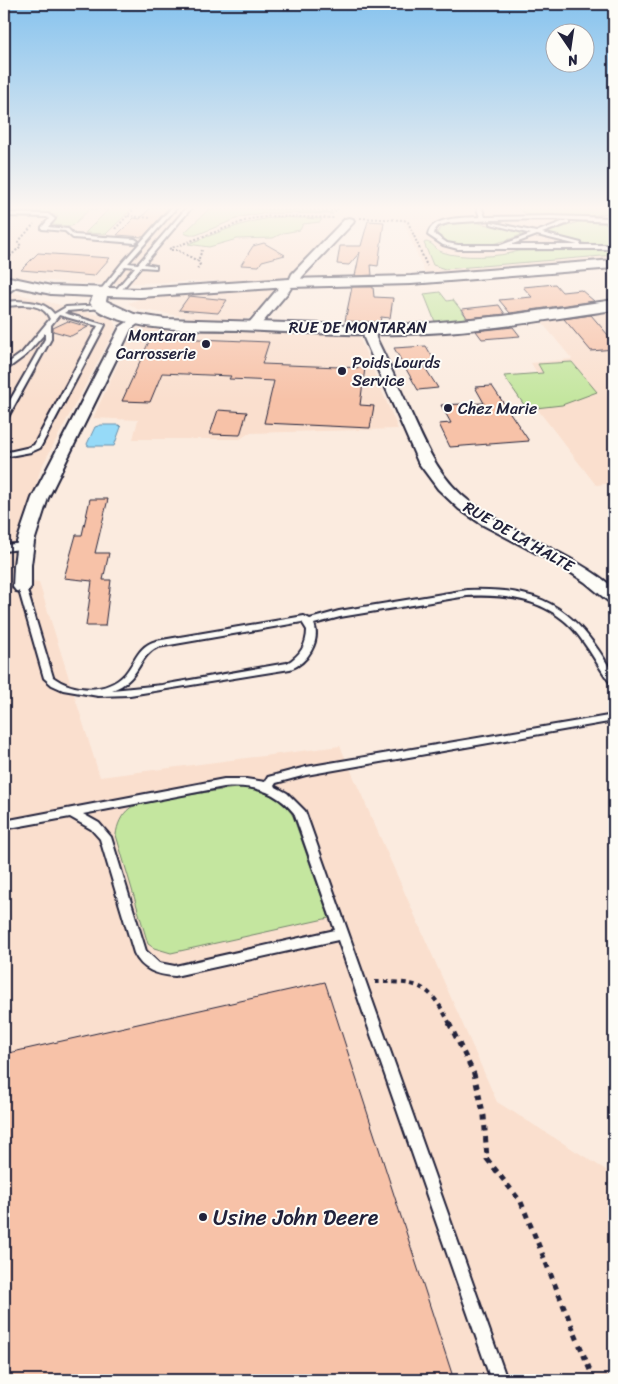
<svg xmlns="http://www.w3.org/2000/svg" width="618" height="1384" viewBox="0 0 618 1384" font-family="Sriracha,sans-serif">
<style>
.built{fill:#fadfce}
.green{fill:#c4e69f;stroke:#73846d}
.water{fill:#96daf8;stroke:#6890ac}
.building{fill:#f7c2a8;stroke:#22223b}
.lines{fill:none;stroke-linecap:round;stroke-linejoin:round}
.service-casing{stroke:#22223b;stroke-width:4}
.minor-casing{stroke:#22223b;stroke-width:4}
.tertiary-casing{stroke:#22223b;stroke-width:4}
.path-far2{stroke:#22223b;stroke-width:2;stroke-dasharray:2 2;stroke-linecap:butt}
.path-far1{stroke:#22223b;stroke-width:4;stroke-dasharray:4.5 4.5;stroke-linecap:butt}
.path{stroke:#22223b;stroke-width:5;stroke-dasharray:5.5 5.5;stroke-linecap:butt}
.service{fill:#fdfcf7;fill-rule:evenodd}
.minor{fill:#fdfcf7;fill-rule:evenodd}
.tertiary{fill:#fdfcf7;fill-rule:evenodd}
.poi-dot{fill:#22223b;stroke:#fdfcf7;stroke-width:2}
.labels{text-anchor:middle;stroke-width:4;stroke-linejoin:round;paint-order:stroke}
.far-street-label{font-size:16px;fill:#22223b;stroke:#fdfcf7}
.far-poi-label{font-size:16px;fill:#22223b;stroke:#fdfcf7;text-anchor:start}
.near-poi-label{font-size:22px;fill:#22223b;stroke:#fdfcf7;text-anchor:start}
</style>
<rect width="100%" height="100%" fill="#fbebdf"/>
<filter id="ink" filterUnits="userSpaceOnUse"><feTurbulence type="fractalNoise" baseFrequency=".02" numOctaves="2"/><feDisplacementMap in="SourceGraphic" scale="10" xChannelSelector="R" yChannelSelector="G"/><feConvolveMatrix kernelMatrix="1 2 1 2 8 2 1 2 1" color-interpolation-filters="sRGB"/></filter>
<g filter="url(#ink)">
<g class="built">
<path d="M4 206H614V259L426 276 403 221 346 219 285 280 85 284 15 278 4 276Z"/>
<path d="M277 287 251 317 239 321 199 319 137 309 128 303 144 297Z"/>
<path d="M4 290 113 319 116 328 41 468 10 578 39 583 100 777 340 746 497 1102 614 1175V1380H4Z"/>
<path d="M614 310V483L596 485 511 375 537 373 531 363 572 359 539 319Z"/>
<path d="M144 326 347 334 359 337 398 429 249 433 240 439H133L138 420 93 418 133 331Z"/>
</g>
<g class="green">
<path d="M54 206H135L106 234 85 233 108 210 90 209 72 226 51 225 58 217 55 215 15 213 21 207 44 208Z"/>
<path d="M515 206H614V211C600 217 547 220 532 216 525 214 521 211 515 206Z"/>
<path d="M229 207 332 213 333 214 262 213 241 217 196 235H189L184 233 209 209Z"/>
<path d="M278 217 322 219 320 222 303 224 300 230 283 233 273 238 237 239 209 247 188 244C217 233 247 220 278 217Z"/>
<path d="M596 220 614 223V245H591L547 233 578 222Z"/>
<path d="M474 222 526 233C504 242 455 259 437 233 444 221 461 222 474 222Z"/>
<path d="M426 242C434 243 435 250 442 252 461 259 500 257 519 251L614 250V255L445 269 433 265 424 243Z"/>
<path d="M440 292 447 301 453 300 469 320 436 324 424 294Z"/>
<path d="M572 362 597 392 562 405 527 409 504 376 543 373 538 364Z"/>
<path d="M246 787C267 793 281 796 293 816L329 918 171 953 154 948 148 944 116 835C117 825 121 815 130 808 138 802 231 788 246 787Z"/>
</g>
<path class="water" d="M101 425H119L121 427 114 446H88L87 444 95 427Z"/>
<g class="building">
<path d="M152 206H170L143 237 117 235 134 218 140 219Z"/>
<path d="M368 221 384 222 378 266 371 265 372 275 355 276 360 252 349 265 337 264 340 246H361Z"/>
<path d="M264 243 285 255 262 261 259 266 241 265 253 246Z"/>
<path d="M38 253 110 258 94 276 21 270Z"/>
<path d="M555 284 562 292 581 290 594 301 510 313 499 300 532 297 523 287Z"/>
<path d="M352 287H373L374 297 393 298 390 318 381 317 380 322 345 321Z"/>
<path d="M189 296 227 300 218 313 179 310Z"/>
<path d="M499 305 505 314 467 318 462 309Z"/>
<path d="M591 315 614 342V349L591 351 564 319Z"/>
<path d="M68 321 88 327 71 336 53 331V328Z"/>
<path d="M513 327 520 336 482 339 476 331Z"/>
<path d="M151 337 269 342 262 364 365 368 360 405 374 406 370 428 264 423 274 381 229 379 231 376 162 373 150 402 122 401Z"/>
<path d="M426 346 437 365 424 366 438 388 418 390 394 348Z"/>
<path d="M492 386 529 441 450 447 439 424 451 423 441 405 484 403 475 387Z"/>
<path d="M218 410 247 412 240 435 210 434Z"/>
<path d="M90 499H108L95 553H109L103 580H111L105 626H86L92 581 64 578 76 535H82Z"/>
<path d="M325 982 454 1380H4V1054Z"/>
</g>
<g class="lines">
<defs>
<g id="service">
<path d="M173 206H178L128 263 138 264 188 206H193L144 264 156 266V268L141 267 118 294H114V292L135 267 125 266 103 294H99V292L122 263Z"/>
<path d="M476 206H481L485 217 551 216 614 218V222L551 219 493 220 448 223 438 226 435 230 434 234 447 243 458 245H501L531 234 491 224V222L536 232 567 220 569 221V223L542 233 581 243 580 245H614V249H458L443 245 428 235C431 216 465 218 480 217ZM537 235 578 245H510Z"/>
<path d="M4 213 48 214 55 219 48 227 68 229 74 235 135 239 138 241 135 243 73 238 65 231 42 229V227L49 219 47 217 4 216Z"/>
<path d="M17 282 22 283 4 295V291Z"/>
<path d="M17 301C31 302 45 302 54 314L66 307 105 305V307L103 308 67 311 64 313 105 325 40 448 31 452 4 457V453L26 448 34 445 98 326 59 315 51 325V339L8 417 4 419V411L45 339V333L26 355 6 370 4 371V366L22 353 50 319C43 301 19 305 4 306V302Z"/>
<path d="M26 543 29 544V548L4 551V545Z"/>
<path d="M22 584 26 587 53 677C73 692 107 694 125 674 136 661 138 646 156 641L304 616 310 619 339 611 467 590C528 588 564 599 599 651 606 662 614 672 614 685L611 684C598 666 588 646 574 630 546 599 506 594 467 596L340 617 314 624C321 641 307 664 290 669L130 695 98 696 63 690 52 685 44 678 18 587ZM302 622 307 630C307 644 300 656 287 663L162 685 112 690C141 680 137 656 158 647Z"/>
<path d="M614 715V721L306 775 276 783 274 786 287 793 305 811 507 1380H491L338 940 175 976C157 975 142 970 134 953L100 839 91 829 70 817 4 829V821L224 779H246L265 782 268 777 306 767ZM224 787C253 785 275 790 294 813L335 930 175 966 159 963 146 951 111 837 99 823 83 814Z"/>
</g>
<g id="minor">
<path d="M349 218 353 219 354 221 353 223 302 277 298 285H290L288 283 292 274 345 219Z"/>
<path d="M285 284 291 288 289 291 257 329H249L247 326 249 323 281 285Z"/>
<path d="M138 315 144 319 131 329 48 498 34 542 31 565V587L28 591 22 592 16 591 13 587 14 565 17 542 32 498 120 327Z"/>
<path d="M369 326 375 330 376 338C388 362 399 387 410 411 426 446 438 477 470 502 515 536 571 552 614 588V602L608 601 585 582 561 566 483 525 459 509 438 489 418 462 364 338 363 330Z"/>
</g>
<path id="tertiary" d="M614 260V268L411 284 289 287 140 297 107 296 106 301 134 314 165 319 352 325 419 324 503 316 614 300V310C558 318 502 328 445 332 376 337 309 333 240 330 209 329 177 331 146 326 131 323 99 316 90 303L93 296 51 294 4 284V276L51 286 140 289 289 279 411 276Z"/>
</defs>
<use href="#service" class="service-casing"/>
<use href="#minor" class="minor-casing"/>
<use href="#tertiary" class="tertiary-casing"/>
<g class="path-far2">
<path d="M262 206 336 211 339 206"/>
<path d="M128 216 152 218"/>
<path d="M360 218 404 220 408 222 427 266"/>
<path d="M115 229 137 206"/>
<path d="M169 249 250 219 272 216 334 218"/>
<path d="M171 250H177L198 261 202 250"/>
<path d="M4 262 21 246 18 242 34 224"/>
<path d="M197 269 200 264 198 261"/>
</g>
<path class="path-far1" d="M375 982C419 982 429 983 450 1024"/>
<path class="path" d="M449 1023 474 1074 484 1116 487 1159 521 1202 594 1380"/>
<use href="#service" class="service"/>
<use href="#minor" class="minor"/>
<use href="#tertiary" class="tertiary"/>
</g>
</g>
<linearGradient id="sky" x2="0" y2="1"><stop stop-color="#87c3ee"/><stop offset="0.52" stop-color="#fdf6f1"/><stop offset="1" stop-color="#fdf6f1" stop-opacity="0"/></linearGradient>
<rect width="618" height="400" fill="url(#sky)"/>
<g class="poi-dot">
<circle cx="206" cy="344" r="5"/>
<circle cx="342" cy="371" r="5"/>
<circle cx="448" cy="408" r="5"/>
<circle cx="203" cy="1217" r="5"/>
</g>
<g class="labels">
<g class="far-street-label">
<text x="358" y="333">RUE DE MONTARAN</text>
<text transform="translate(519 536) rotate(30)" y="6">RUE DE LA HALTE</text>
</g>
<g class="far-poi-label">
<text x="196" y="341" text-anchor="end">Montaran<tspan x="196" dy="18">Carrosserie</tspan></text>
<text x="352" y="368">Poids Lourds<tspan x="352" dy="18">Service</tspan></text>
<text x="458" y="414">Chez Marie</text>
</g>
<g class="near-poi-label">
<text x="213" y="1225">Usine John Deere</text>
</g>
</g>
<rect width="618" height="1384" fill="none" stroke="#fdfcf7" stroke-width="20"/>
<rect x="10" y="10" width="598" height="1364" fill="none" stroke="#22223b" stroke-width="2" filter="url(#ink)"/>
<g transform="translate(570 48) rotate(167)"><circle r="24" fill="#fdfcf7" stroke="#a5a5ac"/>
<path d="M0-4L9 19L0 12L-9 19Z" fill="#22223b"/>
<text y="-8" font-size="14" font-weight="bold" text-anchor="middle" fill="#22223b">N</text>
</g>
</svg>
